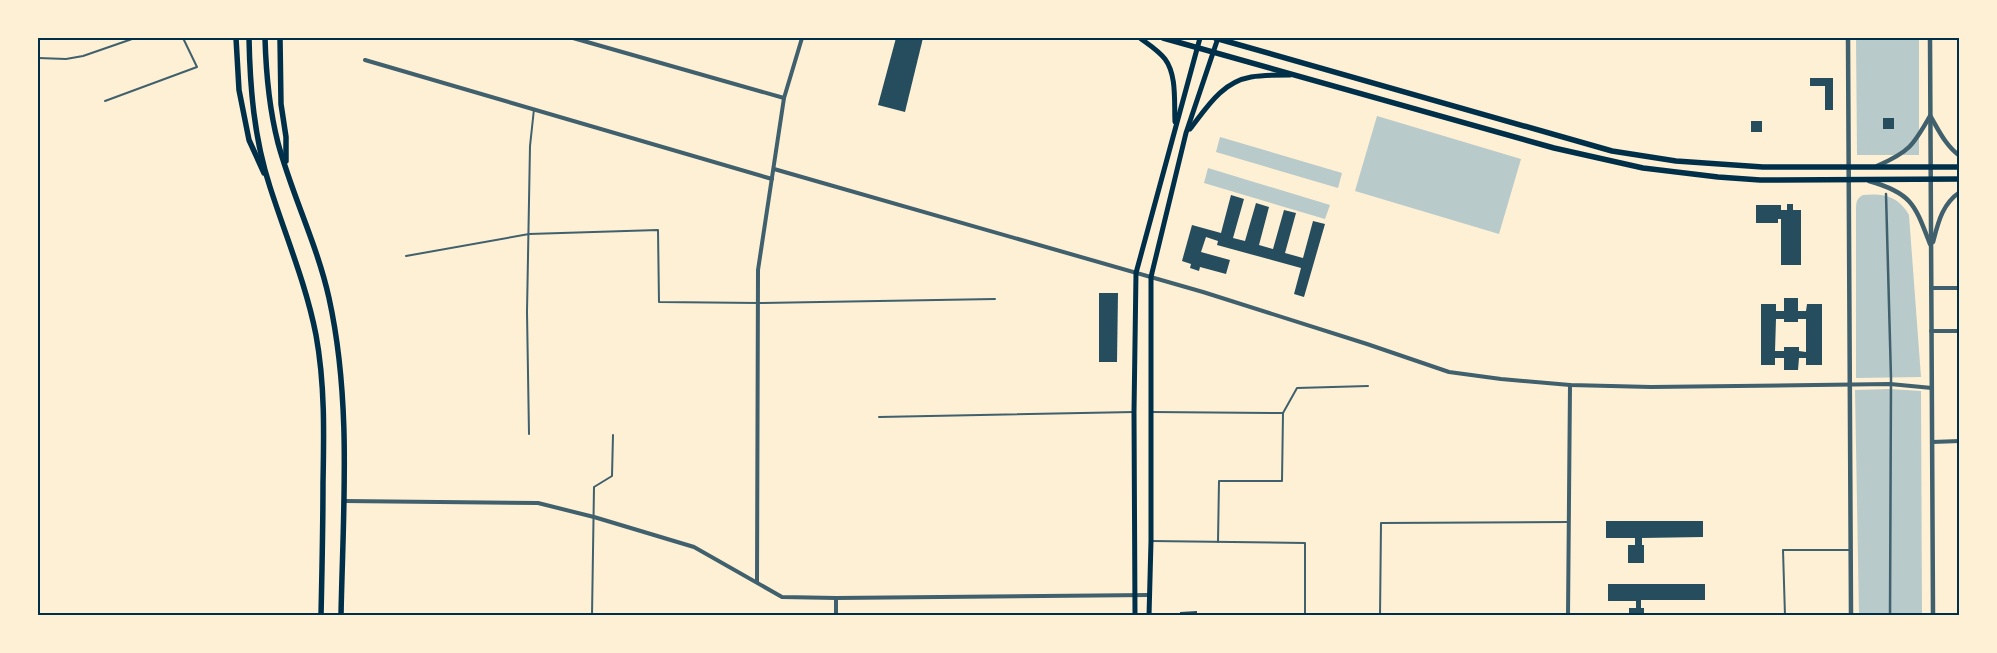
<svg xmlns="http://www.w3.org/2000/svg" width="1997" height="653" viewBox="0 0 1997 653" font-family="Raleway,sans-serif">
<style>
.green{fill:#b9caca}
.building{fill:#264d5e;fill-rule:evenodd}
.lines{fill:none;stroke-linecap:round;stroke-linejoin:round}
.service{stroke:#3f606c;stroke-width:2}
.pedestrian{stroke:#3f606c;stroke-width:2.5}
.minor{stroke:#3f606c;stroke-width:4}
.tertiary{stroke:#3f606c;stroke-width:4.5}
.secondary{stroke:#003049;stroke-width:5}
.primary{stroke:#003049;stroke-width:5.5}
.neatline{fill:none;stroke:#003049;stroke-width:2}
</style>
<rect width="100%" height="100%" fill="#fdf0d5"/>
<g class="green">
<path d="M1856 38H1919V155H1857Z"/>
<path d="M1377 116 1521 159 1499 234 1355 191Z"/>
<path d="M1220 137 1342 173 1338 188 1216 152Z"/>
<path d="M1208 168 1330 205 1325 219 1204 183Z"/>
<path d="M1863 195C1883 193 1898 196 1909 215L1921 377 1856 378V209C1856 202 1857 198 1863 195Z"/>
<path d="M1889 389 1921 391 1922 615H1859L1855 390Z"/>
</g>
<g class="building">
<path d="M896 38H923L905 112 878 105Z"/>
<path d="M1810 78H1833V110H1825V86H1810Z"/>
<rect x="1883" y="118" width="11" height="11"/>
<rect x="1751" y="121" width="11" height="11"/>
<path d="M1231 195 1244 199 1233 238 1245 241 1256 203 1269 207 1259 245 1273 249 1284 210 1296 213 1285 253 1303 258 1313 221 1325 224 1304 297 1294 294 1301 268 1217 245 1218 241 1206 237 1201 252 1230 260 1226 274 1200 267 1199 271 1190 268 1191 264 1182 261 1192 225 1221 233Z"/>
<path d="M1787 204H1793V210H1801V265H1781V219H1778V223H1756V205H1781V210H1787Z"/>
<path d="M1099 293H1118L1117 362H1099Z"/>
<path d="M1784 298H1798V311H1806L1807 304H1822V365H1806V358H1799L1798 370H1784V358H1775V365H1761V304H1776V311H1784ZM1776 319H1784V322H1798V319H1806V352L1799 351V347H1784V351H1775Z"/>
<path d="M1606 521H1703V537L1642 538V545H1644V563H1628V545H1635V538H1606Z"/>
<path d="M1608 584H1705V600H1641V608H1644V616H1629V608H1636V601H1608Z"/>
<path d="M1197 611V616H1180V612Z"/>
</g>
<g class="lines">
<g class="service">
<path d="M38 58 66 59 83 56 135 38"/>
<path d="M105 101 197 67 183 38"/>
<path d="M406 256 529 234 658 230 659 302 759 303 995 299"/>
<path d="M1152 412 1283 413 1282 481H1219L1218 542"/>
<path d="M1283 413 1297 388 1368 386"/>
<path d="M879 417 1134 412"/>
<path d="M529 434 527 312 530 146 534 109"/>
<path d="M1151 541 1305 543V616"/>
<path d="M592 616 594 487 612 476 613 435"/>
<path d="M1380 616 1381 523 1568 522"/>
<path d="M1785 616 1783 550H1850"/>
</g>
<path class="pedestrian" d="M1886 194 1891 378 1890 616"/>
<g class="minor">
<path d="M573 38 784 98"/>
<path d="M365 60 772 179"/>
<path d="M774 169 1203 292 1367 344 1449 372 1501 379 1570 385 1651 387 1890 384 1932 388"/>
<path d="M1931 288H1960"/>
<path d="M1931 331H1960"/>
<path d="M1932 442 1960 441"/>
<path d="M344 501 538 503 594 517 694 547 782 597 836 598 1149 595"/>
<path d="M757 582 758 270 784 98 802 38"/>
<path d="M836 598V616"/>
<path d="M1568 616 1570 385"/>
</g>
<g class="tertiary">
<path d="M1848 38 1851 616"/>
<path d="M1930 38 1933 616"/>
<path d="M1931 117C1939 131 1946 146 1960 156"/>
<path d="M1877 166C1909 152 1913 146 1930 116"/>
<path d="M1869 181C1912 193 1915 205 1930 244"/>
<path d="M1933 242C1938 223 1942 204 1960 192"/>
</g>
<g class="secondary">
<path d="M1140 38C1148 44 1158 50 1165 59 1177 75 1174 102 1175 122"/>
<path d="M1190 129C1207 107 1222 82 1251 77 1264 75 1277 75 1290 75"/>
<path d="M1135 616 1134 412 1136 273 1200 38"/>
<path d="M1149 616 1151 541V277L1186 133 1218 38"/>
</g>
<g class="primary">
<path d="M236 38 239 90 249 140 264 173"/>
<path d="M249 38C250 88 254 138 270 187 286 237 306 284 316 335 325 384 324 434 323 483 323 527 322 571 321 616"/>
<path d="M265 38C266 73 269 108 278 143 292 195 317 244 329 298 352 402 343 510 341 616"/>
<path d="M280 38 281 104 286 137V161"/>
<path d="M1163 38 1554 148 1643 168 1718 177 1760 180 1960 179"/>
<path d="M1215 38 1612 151 1676 161 1763 167H1960"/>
</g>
</g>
<rect width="1997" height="653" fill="none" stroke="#fdf0d5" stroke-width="78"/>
<rect x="39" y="39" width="1919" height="575" class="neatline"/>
</svg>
